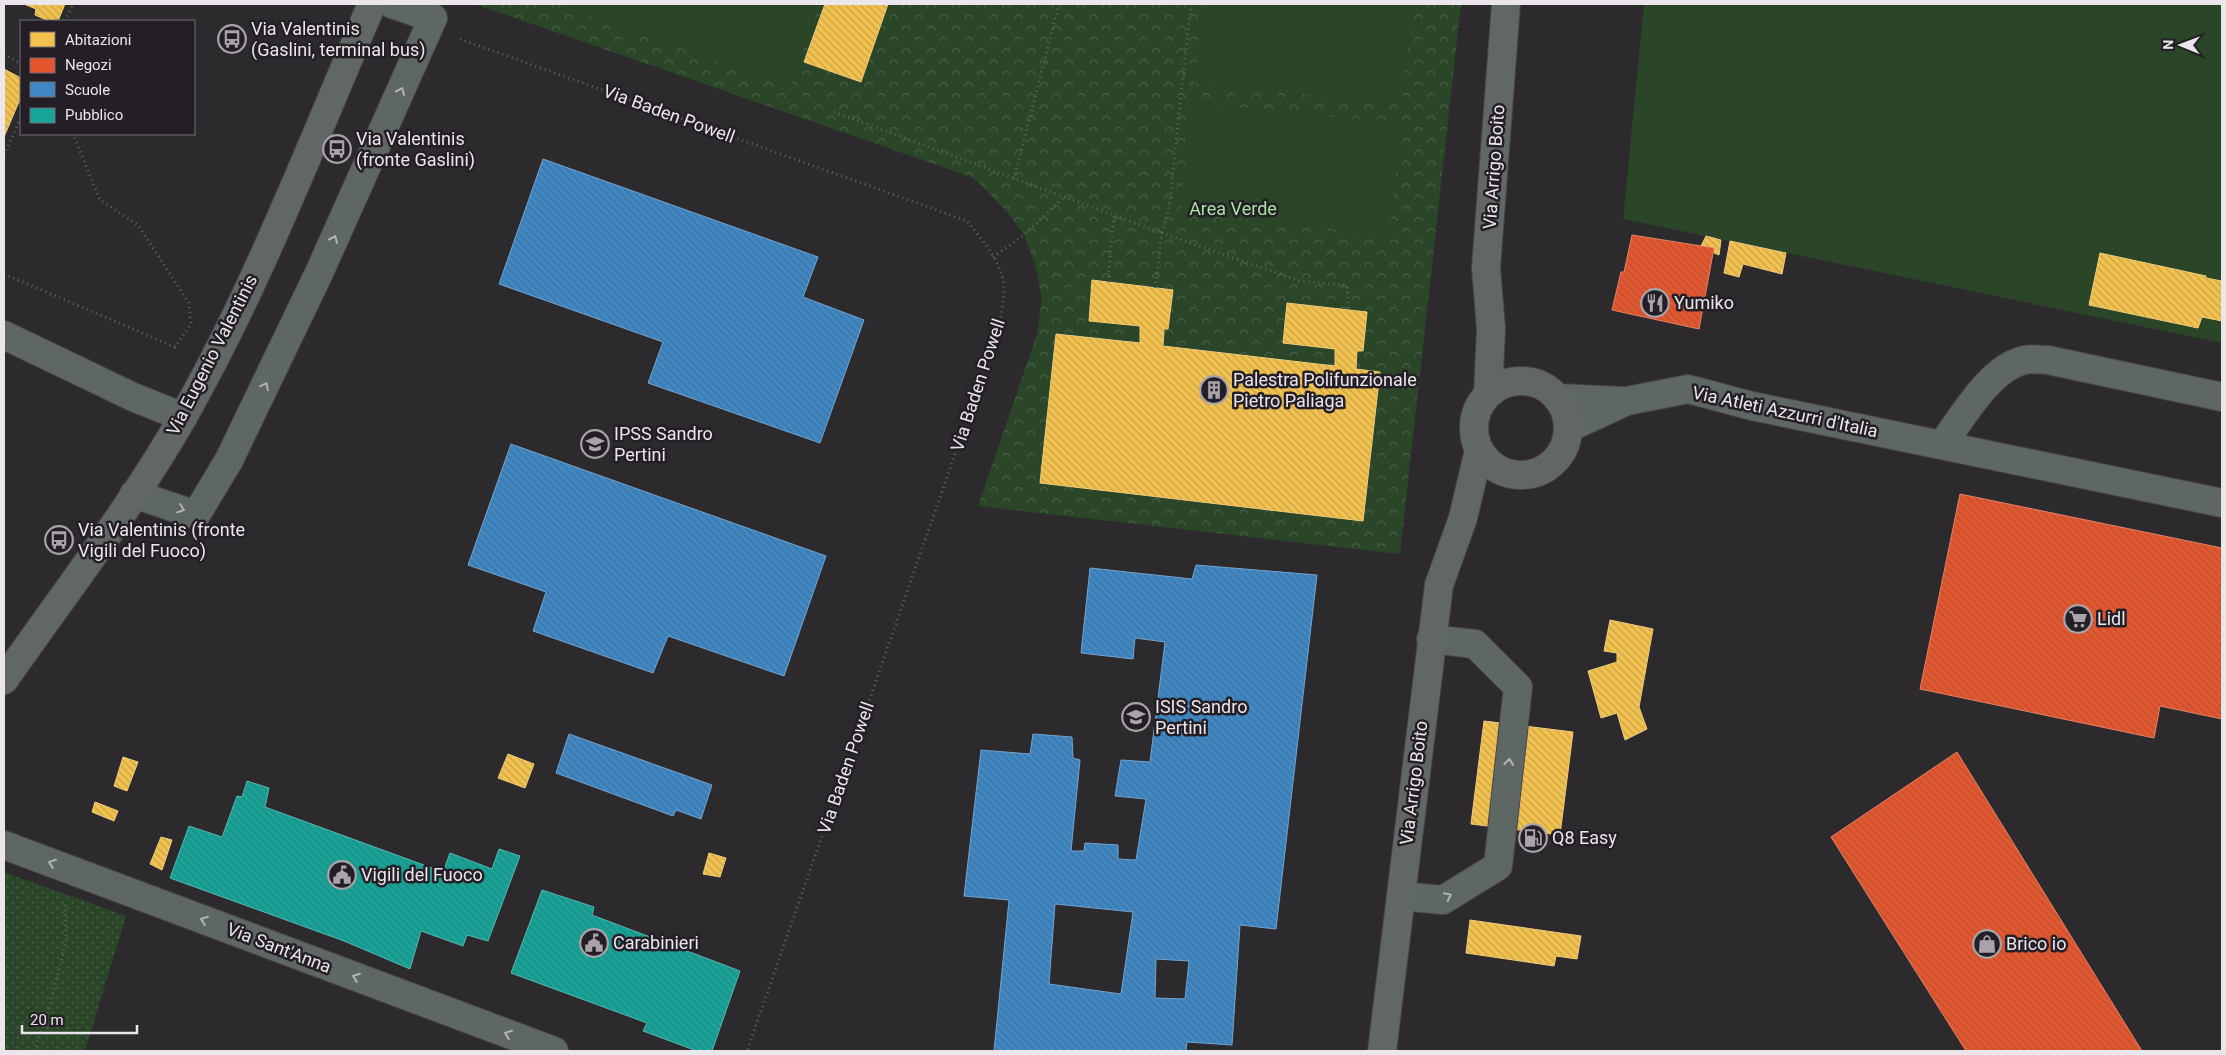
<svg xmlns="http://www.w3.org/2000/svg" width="2226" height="1055" viewBox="0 0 2226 1055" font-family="Roboto,sans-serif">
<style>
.grass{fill:url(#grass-dots)}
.park{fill:url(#park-crowns)}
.pitch{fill:#2a4528}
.homes{fill:url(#homes-back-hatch);stroke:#f0cc7d}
.shops{fill:url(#shops-back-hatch);stroke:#e68267}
.schools{fill:url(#schools-back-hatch);stroke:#72a4d0;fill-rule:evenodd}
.public{fill:url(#public-back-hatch);stroke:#56b7b1}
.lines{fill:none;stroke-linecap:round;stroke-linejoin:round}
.minor-casing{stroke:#474548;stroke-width:30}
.major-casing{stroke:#474548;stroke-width:30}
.path{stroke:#616464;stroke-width:3;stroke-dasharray:1 4;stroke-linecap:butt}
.minor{stroke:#5f6764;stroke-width:28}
.major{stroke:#606765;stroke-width:28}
.oneway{stroke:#b2b3b5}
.labels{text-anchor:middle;stroke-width:5;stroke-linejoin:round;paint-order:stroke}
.poi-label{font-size:18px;fill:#eae6eb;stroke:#241f26;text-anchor:start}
.street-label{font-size:18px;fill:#eae6eb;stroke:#241f26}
.park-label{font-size:18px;fill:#a5e4a1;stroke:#241f26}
</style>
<defs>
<pattern id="grass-dots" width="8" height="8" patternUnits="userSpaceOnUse" patternTransform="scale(1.25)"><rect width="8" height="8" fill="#2a4528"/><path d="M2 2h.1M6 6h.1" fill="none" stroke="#496047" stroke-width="1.8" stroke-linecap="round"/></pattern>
<pattern id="park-crowns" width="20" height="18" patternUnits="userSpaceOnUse" patternTransform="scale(1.25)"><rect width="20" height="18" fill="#2a4528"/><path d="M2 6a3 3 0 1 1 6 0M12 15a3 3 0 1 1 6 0" fill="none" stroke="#496047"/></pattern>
<pattern id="homes-back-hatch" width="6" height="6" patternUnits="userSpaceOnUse" patternTransform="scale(1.25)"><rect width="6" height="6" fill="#f2c14e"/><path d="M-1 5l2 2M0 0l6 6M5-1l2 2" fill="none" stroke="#c7a24c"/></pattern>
<pattern id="shops-back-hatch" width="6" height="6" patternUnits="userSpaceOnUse" patternTransform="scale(1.25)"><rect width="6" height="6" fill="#e4572e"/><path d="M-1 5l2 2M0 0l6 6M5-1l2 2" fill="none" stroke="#b55235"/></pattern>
<pattern id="schools-back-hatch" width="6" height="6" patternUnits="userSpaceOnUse" patternTransform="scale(1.25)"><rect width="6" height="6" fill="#3f88c5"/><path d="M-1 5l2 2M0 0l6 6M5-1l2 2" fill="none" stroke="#417199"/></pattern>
<pattern id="public-back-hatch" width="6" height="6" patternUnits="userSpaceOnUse" patternTransform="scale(1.25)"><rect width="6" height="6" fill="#17a398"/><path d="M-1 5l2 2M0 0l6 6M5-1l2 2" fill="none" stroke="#25877f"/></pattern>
</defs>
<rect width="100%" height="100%" fill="#2d2a2e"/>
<path class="grass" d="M4 872 126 916 85 1051H4Z"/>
<path class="park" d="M1461 4 1400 554 978 506 1037 334 1042 298 1035 265 1024 235 1007 212 977 181 971 177 478 5Z"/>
<g class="pitch">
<path d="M558 4H820L790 88Z"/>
<path d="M1203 4H1412L1402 104 1195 83Z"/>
<path d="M1644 4H2222V343L1623 219Z"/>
<path d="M1191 102 1401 124 1389 235 1180 213Z"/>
</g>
<g class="homes">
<path d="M24 4H65L58 21H49L35 15 36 9Z"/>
<path d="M825 4H888L861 82 804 62Z"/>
<path d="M4 69 21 78V97L4 137Z"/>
<path d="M1706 236 1721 240 1719 255 1714 253V248L1701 246Z"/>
<path d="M1730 241 1786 253 1782 274 1743 264 1739 277 1724 273Z"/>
<path d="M2100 253 2206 276V278L2222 281V321L2202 317 2198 328 2089 305Z"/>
<path d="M1092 280 1173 290 1168 329H1164L1163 346 1335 366V349L1283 343 1287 303 1367 312 1363 351H1357L1356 369 1380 372 1363 521 1040 483 1056 334 1140 343V326L1089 321Z"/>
<path d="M1610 620 1653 629 1639 707 1647 729 1625 740 1617 713 1601 718 1588 671 1617 662V653L1604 651Z"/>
<path d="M1484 721 1573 732 1560 835 1471 824Z"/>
<path d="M508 754 534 764 525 788 498 778Z"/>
<path d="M123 757 138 762 127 791 114 786Z"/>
<path d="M95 802 118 811 114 821 92 812Z"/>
<path d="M161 837 172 840 162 870 150 864Z"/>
<path d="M709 853 726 858 720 877 703 874Z"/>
<path d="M1470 920 1581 936 1577 959 1556 956 1554 966 1466 953Z"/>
</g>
<g class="shops">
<path d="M1632 235 1714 248 1699 329 1612 310 1621 272H1624Z"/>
<path d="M1960 494 2222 548V719L2160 706 2154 738 1920 689Z"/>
<path d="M1957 752 2142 1051H1966L1831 837Z"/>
</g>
<g class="schools">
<path d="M543 159 818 257 803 297 864 320 820 443 648 383 663 342 499 284Z"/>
<path d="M511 444 826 556 784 676 668 636 653 673 533 631 546 592 468 565Z"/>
<path d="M1196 565 1317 575 1276 929 1240 925 1232 1045 1187 1042 1186 1051H994L1009 900 964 896 981 750 1030 754 1033 734 1072 737 1073 758 1080 760 1071 851H1084L1085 843 1118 845V859L1136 860 1146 799 1115 796 1121 760 1150 762 1165 642 1135 638 1133 659 1081 653 1090 568 1192 579ZM1055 904 1133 912 1121 994 1049 984ZM1156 959 1189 961 1185 999 1155 998Z"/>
<path d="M569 734 712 785 701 819 676 810 673 816 556 773Z"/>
</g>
<g class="public">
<path d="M247 781 269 788 265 807 443 872 450 853 492 869 499 849 520 856 488 941 467 935 463 946 421 931 410 969 344 941 170 878 189 826 222 837 237 796 242 797Z"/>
<path d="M542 890 594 907 592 915 740 971 712 1051H697L643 1031 647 1023 511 973Z"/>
</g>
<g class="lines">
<defs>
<g id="minor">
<path d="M4 335 133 397 183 417"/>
<path d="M1557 398 1623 401"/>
<path d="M1568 428 1627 401 1688 389 1752 406 2222 503"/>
<path d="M1942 445C1962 418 1990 367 2025 360 2032 358 2041 360 2048 360L2222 397"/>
<path d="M134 494 196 515 229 460 319 273 433 18 392 4"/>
<path d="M4 845 554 1051"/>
<path d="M1401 896 1443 900 1498 866 1518 687 1475 644 1431 639"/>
</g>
<g id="major">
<circle cx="1521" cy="428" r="47"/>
<path d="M1488 394 1491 329 1486 268 1506 4"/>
<path d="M4 680C64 594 131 508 183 417 258 285 312 142 372 4"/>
<path d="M1382 1051 1439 585 1463 518 1479 450"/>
</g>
</defs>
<use href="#minor" class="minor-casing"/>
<use href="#major" class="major-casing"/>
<g class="path">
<path d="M65 21 73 4"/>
<path d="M460 39 967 221C982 240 1004 264 1004 290 1004 301 1001 314 1000 325L747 1051"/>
<path d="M4 54 21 64"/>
<path d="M834 112 1162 233 1169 208 1191 4"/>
<path d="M4 155 21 117"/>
<path d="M1014 179 1059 4"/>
<path d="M993 257 1024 235 1064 197"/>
<path d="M4 274 175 347 191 324 189 303 138 225 100 200 73 134"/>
<path d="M1108 282 1114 215"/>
<path d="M1155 288 1162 233 1300 281 1347 286 1349 311"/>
<path d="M34 1051 49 1009 66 942 65 904"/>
</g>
<use href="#minor" class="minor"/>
<use href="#major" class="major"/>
</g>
<defs><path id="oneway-chevron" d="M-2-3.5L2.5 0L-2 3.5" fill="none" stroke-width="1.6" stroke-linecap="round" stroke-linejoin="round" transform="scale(1.25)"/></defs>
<g class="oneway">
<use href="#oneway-chevron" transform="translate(401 91) rotate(-66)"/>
<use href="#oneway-chevron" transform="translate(334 239) rotate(-66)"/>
<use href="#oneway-chevron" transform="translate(265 386) rotate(-64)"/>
<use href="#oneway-chevron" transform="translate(181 509) rotate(19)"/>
<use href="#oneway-chevron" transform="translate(1509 762) rotate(-84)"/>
<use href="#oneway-chevron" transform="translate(52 863) rotate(-159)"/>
<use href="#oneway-chevron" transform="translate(1448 896) rotate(-26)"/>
<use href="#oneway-chevron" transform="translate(204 920) rotate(-159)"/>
<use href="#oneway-chevron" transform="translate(356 977) rotate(-159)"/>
<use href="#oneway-chevron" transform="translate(508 1034) rotate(-159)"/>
</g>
<defs>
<symbol id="bus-ring" viewBox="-11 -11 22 22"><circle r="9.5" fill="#241f26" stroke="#a8a4a9" stroke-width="1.5"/><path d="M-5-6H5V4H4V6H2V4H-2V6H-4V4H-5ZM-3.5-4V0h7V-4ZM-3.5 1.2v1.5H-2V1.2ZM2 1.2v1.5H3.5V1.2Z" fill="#a8a4a9"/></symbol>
<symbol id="restaurant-ring" viewBox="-11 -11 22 22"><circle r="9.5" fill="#241f26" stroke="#a8a4a9" stroke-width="1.5"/><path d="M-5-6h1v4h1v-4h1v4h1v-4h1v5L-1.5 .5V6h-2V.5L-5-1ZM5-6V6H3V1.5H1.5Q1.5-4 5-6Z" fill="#a8a4a9"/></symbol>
<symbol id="building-ring" viewBox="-11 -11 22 22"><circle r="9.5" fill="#241f26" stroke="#a8a4a9" stroke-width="1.5"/><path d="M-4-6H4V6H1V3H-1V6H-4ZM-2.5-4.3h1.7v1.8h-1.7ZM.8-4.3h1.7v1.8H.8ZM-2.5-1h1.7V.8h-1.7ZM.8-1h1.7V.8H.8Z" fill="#a8a4a9"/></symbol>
<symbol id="school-ring" viewBox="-11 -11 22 22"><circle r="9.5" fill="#241f26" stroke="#a8a4a9" stroke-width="1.5"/><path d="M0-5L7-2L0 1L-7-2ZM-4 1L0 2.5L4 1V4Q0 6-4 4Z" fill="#a8a4a9"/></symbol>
<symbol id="supermarket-ring" viewBox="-11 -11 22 22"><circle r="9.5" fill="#241f26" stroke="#a8a4a9" stroke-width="1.5"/><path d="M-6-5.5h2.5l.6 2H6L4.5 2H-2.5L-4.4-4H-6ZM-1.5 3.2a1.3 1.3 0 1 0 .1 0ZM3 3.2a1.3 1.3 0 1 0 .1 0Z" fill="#a8a4a9"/></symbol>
<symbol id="fuel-ring" viewBox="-11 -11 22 22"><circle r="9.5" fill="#241f26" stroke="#a8a4a9" stroke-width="1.5"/><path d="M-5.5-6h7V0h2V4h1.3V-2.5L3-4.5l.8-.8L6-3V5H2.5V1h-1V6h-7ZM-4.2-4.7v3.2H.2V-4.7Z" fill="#a8a4a9"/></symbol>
<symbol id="civic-ring" viewBox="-11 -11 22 22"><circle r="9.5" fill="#241f26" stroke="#a8a4a9" stroke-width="1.5"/><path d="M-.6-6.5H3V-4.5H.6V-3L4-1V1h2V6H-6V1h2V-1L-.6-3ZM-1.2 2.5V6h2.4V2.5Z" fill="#a8a4a9"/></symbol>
<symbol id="shop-ring" viewBox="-11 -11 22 22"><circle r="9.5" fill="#241f26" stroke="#a8a4a9" stroke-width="1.5"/><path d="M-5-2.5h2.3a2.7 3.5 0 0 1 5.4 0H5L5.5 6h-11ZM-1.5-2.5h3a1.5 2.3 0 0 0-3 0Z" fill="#a8a4a9"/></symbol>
</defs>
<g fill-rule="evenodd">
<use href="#bus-ring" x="216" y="23" width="32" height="32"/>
<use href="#bus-ring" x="321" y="133" width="32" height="32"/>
<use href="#restaurant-ring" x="1639" y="287" width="32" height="32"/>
<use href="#building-ring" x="1198" y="374" width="32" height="32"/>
<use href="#school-ring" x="579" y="428" width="32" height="32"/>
<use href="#bus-ring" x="43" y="524" width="32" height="32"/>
<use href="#supermarket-ring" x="2062" y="603" width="32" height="32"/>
<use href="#school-ring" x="1120" y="701" width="32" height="32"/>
<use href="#fuel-ring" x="1517" y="822" width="32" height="32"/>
<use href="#civic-ring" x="326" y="859" width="32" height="32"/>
<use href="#civic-ring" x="578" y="927" width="32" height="32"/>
<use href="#shop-ring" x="1971" y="928" width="32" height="32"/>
</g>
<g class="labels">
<g class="poi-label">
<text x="251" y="35">Via Valentinis<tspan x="251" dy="21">(Gaslini, terminal bus)</tspan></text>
<text x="356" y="145">Via Valentinis<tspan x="356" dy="21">(fronte Gaslini)</tspan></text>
<text x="1674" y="309">Yumiko</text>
<text x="1233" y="386">Palestra Polifunzionale<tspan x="1233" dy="21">Pietro Paliaga</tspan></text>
<text x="614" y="440">IPSS Sandro<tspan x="614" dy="21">Pertini</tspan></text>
<text x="78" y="536">Via Valentinis (fronte<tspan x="78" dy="21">Vigili del Fuoco)</tspan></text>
<text x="2097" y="625">Lidl</text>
<text x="1155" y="713">ISIS Sandro<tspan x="1155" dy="21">Pertini</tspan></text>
<text x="1552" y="844">Q8 Easy</text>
<text x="361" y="881">Vigili del Fuoco</text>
<text x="613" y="949">Carabinieri</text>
<text x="2006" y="950">Brico io</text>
</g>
<g class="street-label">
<text transform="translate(669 114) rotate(20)" y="6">Via Baden Powell</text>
<text transform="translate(1494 167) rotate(-86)" y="6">Via Arrigo Boito</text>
<text transform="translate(212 355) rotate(-63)" y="6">Via Eugenio Valentinis</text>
<text transform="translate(978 385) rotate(-72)" y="6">Via Baden Powell</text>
<text transform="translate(1785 412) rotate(12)" y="6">Via Atleti Azzurri d'Italia</text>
<text transform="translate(846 768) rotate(-71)" y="6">Via Baden Powell</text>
<text transform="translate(1414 783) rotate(-83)" y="6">Via Arrigo Boito</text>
<text transform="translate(279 948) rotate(21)" y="6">Via Sant'Anna</text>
</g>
<g class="park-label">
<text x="1233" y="215">Area Verde</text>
</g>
</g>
<rect width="2226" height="1055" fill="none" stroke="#eae6eb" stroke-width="10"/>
<rect x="20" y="20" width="175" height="115" fill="#241f26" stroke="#736f75"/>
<rect x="30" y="32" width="25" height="15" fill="#f2c14e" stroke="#736f75"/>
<text x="65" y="45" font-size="15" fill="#eae6eb">Abitazioni</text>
<rect x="30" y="58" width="25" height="15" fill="#e4572e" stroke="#736f75"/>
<text x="65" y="70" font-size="15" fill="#eae6eb">Negozi</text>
<rect x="30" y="82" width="25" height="15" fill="#3f88c5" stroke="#736f75"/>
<text x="65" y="95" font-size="15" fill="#eae6eb">Scuole</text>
<rect x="30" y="108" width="25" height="15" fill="#17a398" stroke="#736f75"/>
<text x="65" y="120" font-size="15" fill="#eae6eb">Pubblico</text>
<g transform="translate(2181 45) rotate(271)" stroke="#241f26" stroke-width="4" paint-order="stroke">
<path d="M0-4L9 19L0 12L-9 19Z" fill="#eae6eb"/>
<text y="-8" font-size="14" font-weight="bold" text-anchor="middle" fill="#eae6eb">N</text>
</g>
<path d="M22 1025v8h115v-8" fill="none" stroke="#eae6eb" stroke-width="2.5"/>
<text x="30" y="1025" font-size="15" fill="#eae6eb" stroke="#241f26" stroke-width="4" paint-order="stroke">20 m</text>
</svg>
